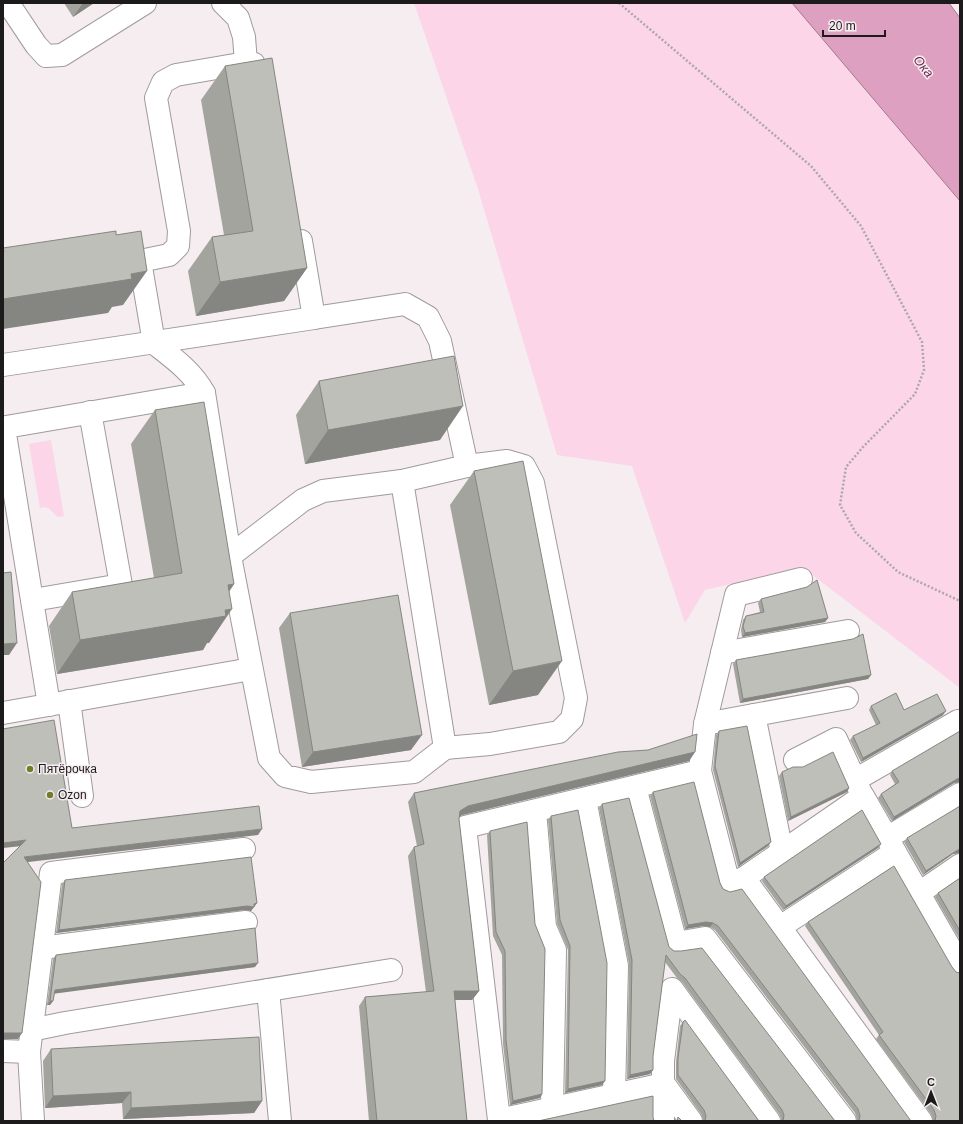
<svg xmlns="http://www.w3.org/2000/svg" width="963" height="1124" viewBox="0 0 963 1124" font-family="Arial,sans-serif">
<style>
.green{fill:#fcd5e8}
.water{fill:#dea0c0;stroke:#a4788e}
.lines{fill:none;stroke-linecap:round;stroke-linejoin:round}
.minor-casing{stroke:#a19a9d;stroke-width:24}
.path{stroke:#aea7aa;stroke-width:2.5;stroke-dasharray:2 2;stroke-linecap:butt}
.minor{stroke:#fff;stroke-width:22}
.wall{fill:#a3a49e}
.shaded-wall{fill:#858681}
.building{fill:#bebfb8;stroke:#858681}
.poi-dot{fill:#737d29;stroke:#f5edf0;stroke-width:1.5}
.labels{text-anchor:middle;stroke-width:3;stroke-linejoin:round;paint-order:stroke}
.poi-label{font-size:12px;fill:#1d1a1b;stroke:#f5edf0;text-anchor:start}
.water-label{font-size:13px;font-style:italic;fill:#6d2550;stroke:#f5edf0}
</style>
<rect width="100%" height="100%" fill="#f5edf0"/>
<g class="green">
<path d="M414 3H792L960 201V688L802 567 705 590 685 623 632 466 557 455 478 189Z"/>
<path d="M51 440 64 516 58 517C51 512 50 505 40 508L29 444Z"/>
</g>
<path class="water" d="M792 3H949L960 18V201Z"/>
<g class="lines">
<defs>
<g id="minor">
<path d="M8 3 36 45 46 56 62 55 145 3"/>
<path d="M223 3 238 18 244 37 246 63"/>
<path d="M130 254 140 261 154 343C173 358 192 371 204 393L230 556 269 758 285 776 311 782 414 772 445 748"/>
<path d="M140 261 169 255 178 246 179 231 156 98 163 82 176 75 246 63 254 64"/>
<path d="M314 318 405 304 428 317 440 341 467 466"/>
<path d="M3 365 314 318 301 241"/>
<path d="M507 461 524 466 533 483 576 698 572 719 559 732 490 744 445 748 402 481 467 466Z"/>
<path d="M230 556 303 500 323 491 402 481"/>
<path d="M33 600 121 585 90 412"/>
<path d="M722 653 848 631"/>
<path d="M69 701 82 796"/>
<path d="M49 705 5 434 6 427 204 393"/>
<path d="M3 713 251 669"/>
<path d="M754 715 782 852"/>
<path d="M705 724 847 698"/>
<path d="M795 760 836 739 861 793"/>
<path d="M700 771 705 724 736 595 801 579"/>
<path d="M855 780 958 721"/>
<path d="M635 787 676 943 705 938 845 1121"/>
<path d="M585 799 617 966 614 1095"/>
<path d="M535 811 545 927 555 950 552 1108"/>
<path d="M887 838 960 794"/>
<path d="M744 878 863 796 960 965"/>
<path d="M919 893 960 865"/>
<path d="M780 927 895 852"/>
<path d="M41 948 246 922"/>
<path d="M268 990 280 1121"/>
<path d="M31 1030 65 1023 391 970"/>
<path d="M3 1051 29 1052 51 873 244 849"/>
<path d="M29 1052 33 1121"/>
<path d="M663 1121V1061L672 989 769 1121"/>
<path d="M691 1121 664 1084 499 1120 465 827 700 771 729 884 744 878 921 1121"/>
</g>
</defs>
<use href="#minor" class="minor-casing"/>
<path class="path" d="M619 3 811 166 861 226 922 342 924 370 915 394 863 447 846 467 840 505 856 533 898 572 960 601"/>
<use href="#minor" class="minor"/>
</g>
<g class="wall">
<path d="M64 3H94L73 17Z"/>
<path d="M225 66 307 268 284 301 196 316 188 271 212 237 224 235 201 100Z"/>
<path d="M319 381 440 440 305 464 296 415Z"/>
<path d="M155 410 234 584 229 592 209 643H207L203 650 57 674 49 626 72 592 154 578 131 444Z"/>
<path d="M474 471 538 695 489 705 450 505Z"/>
<path d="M761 599 828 618 825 622 742 637 741 630 743 620 746 616 760 612 758 603Z"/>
<path d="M290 613 411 750 302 767 279 628Z"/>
<path d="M736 660 871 675 868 679 740 703 733 664Z"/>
<path d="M871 706 904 710 943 715 861 762 850 740 853 736 876 725 869 710Z"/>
<path d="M719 731 768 846 738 867 713 770 716 735Z"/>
<path d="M695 752 689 761 462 815 459 817V819L479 991 472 1000H455L467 1121H369L359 1006 365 997 426 992 408 856 414 847 417 846 408 802 414 793Z"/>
<path d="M892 771 959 782 954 783 892 821 878 798 881 794 895 784 890 775Z"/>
<path d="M782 772 849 788 847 792 788 821 779 776Z"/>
<path d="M653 792 720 883 723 889 911 1121H857V1120L855 1113 715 930 710 927 703 926 685 929 650 796Z"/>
<path d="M602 804 669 947 835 1121H781V1119L779 1114 682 982 677 978 665 962 653 1056V1070L650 1074 627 1079 629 964 599 808Z"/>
<path d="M551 816 602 1085 565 1093 568 950 557 924 548 820Z"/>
<path d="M490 831 542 1094 540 1098 510 1105 503 1044 502 955 493 936 487 835Z"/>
<path d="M907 838 959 853 953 854 923 875 904 842Z"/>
<path d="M881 844 878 848 783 910 762 881 764 877Z"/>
<path d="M960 878V940L935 897 938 893Z"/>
<path d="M65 880 257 903 251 911 244 910 56 933 62 884Z"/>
<path d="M808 922 952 967 956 972 960 1121H933L931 1114 876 1039 879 1035 805 926Z"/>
<path d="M56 955 255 967 54 993 53 1001 50 1005H47L53 959Z"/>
<path d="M683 1022 759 1121H703L701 1114 676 1079V1062L680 1026Z"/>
<path d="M51 1049 262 1101 254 1113 123 1119 122 1103 45 1108 43 1061Z"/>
</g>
<g class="shaded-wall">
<path d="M83 3H94L73 17Z"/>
<path d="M307 268 284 301 196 316 220 282Z"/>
<path d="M147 271 123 305 112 307 108 313 3 329V299L131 274Z"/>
<path d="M463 406 440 440 305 464 328 430Z"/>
<path d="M234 584 211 618 228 585Z"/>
<path d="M232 609 209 643H207L203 650 57 674 80 640Z"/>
<path d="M828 618 825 622 742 637 745 633Z"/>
<path d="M17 643 9 655H3V644Z"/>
<path d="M562 661 538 695 489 705 513 671Z"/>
<path d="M871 675 868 679 740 703 743 699Z"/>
<path d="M946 711 943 715 861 762 863 758Z"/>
<path d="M422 735 411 750 302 767 313 752Z"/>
<path d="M695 752 689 761 462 815 454 820 460 811 468 806Z"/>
<path d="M960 778V782L954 783 892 821 894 817 957 779Z"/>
<path d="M849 788 847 792 788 821 791 817Z"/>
<path d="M262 829 258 835 20 863 24 857Z"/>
<path d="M26 840 22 846 3 848V843Z"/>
<path d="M771 842 768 846 738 867 740 863Z"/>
<path d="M881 844 878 848 783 910 786 906Z"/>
<path d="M960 849V853L953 854 923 875 926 871 956 851Z"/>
<path d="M257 903 251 911 244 910 56 933 59 930Z"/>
<path d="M706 922 713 923 710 927 703 926 685 929 688 925Z"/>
<path d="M258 963 255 967 52 994 55 990Z"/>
<path d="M454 991H479L472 1000H448Z"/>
<path d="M50 1001H53L50 1005H47Z"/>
<path d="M3 1033H22L18 1039H3Z"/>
<path d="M653 1070 650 1074 627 1079 630 1075Z"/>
<path d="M605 1081 602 1085 565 1093 568 1089Z"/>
<path d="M131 1092 122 1103 45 1108 53 1096Z"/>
<path d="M542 1094 540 1098 510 1105 513 1101Z"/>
<path d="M262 1101 254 1113 123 1119 131 1108Z"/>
</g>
<g class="building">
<path d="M272 58 307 268 220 282 212 237 253 231 225 66Z"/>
<path d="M116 231V235L141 231 147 271 131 274 132 279 3 299V252H4L3 248Z"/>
<path d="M454 356 463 406 328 430 319 381Z"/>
<path d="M204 402 234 584 228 585 232 609 225 610 226 616 80 640 72 592 182 573 155 410Z"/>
<path d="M523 461 562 661 513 671 474 471Z"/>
<path d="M11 572 17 643 3 644V573Z"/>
<path d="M817 580 828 618 745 633 743 626 746 616 764 612 761 599 807 587Z"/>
<path d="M398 595 422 735 313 752 290 613Z"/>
<path d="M863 634 871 675 743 699 736 660 853 639Z"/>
<path d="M896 693 904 710 937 694 946 711 863 758 853 736 880 723 871 706Z"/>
<path d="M54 720 72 828 259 806 262 829 24 857 41 882 22 1033H3V863L26 840 3 843V729Z"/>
<path d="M747 726 771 842 740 863 715 766 719 731Z"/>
<path d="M960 731V778L957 779 894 817 881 794 899 782 892 771Z"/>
<path d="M697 734 695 752 468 806 460 811 459 819 479 991H454L467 1121H377L365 997 434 991 414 847 424 844 414 793 618 752 648 750Z"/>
<path d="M833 752 849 788 791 817 782 772 793 767H803Z"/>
<path d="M694 782 720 883 723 889 730 892 742 889 911 1121H859L860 1116 858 1109 718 926 713 923 706 922 688 925 653 792Z"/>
<path d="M629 798 669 947 674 951H681L702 948 835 1121H783L784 1115 782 1110 685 978 680 974 666 955 653 1056V1070L630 1075 632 960 602 804Z"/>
<path d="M960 806V849L956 851 926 871 907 838Z"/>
<path d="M578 810 607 963 605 1081 568 1089 570 946 560 920 551 816Z"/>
<path d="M862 810 881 844 786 906 764 877Z"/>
<path d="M527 822 535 924 545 949 542 1094 513 1101 506 1040 505 951 496 932 490 831Z"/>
<path d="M251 857 257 903 254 904V907L247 906 59 930 65 880Z"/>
<path d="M894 866 952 967 956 972 960 973V1121H935L936 1116 934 1110 879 1035 883 1032 808 922Z"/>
<path d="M960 878V931L938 893Z"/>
<path d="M255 928 258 963 55 990 53 1001H50L56 955Z"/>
<path d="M685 1020 759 1121H705L706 1116 704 1110 678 1075V1058L683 1022Z"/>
<path d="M259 1037 262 1101 131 1108V1092L53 1096 51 1049Z"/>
<path d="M653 1096V1117L654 1121H538Z"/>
<path d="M678 1117 682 1121H677Z"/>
</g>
<g class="poi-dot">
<circle cx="30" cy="769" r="4"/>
<circle cx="50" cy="795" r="4"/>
</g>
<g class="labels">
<g class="poi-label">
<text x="38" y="773">Пятёрочка</text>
<text x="58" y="799">Ozon</text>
</g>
<g class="water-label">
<text transform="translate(924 66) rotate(51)" y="5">Ока</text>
</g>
</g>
<rect width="963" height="1124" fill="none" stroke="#1d1a1b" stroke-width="8"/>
<g transform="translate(931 1092)" stroke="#f5edf0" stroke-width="3" paint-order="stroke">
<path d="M0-3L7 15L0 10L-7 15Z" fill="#1d1a1b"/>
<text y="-6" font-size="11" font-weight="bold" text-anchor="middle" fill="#1d1a1b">С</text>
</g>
<path d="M823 30v6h62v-6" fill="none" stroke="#1d1a1b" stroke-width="2"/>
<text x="829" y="30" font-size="12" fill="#1d1a1b" stroke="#f5edf0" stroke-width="3" paint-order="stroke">20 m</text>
</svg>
